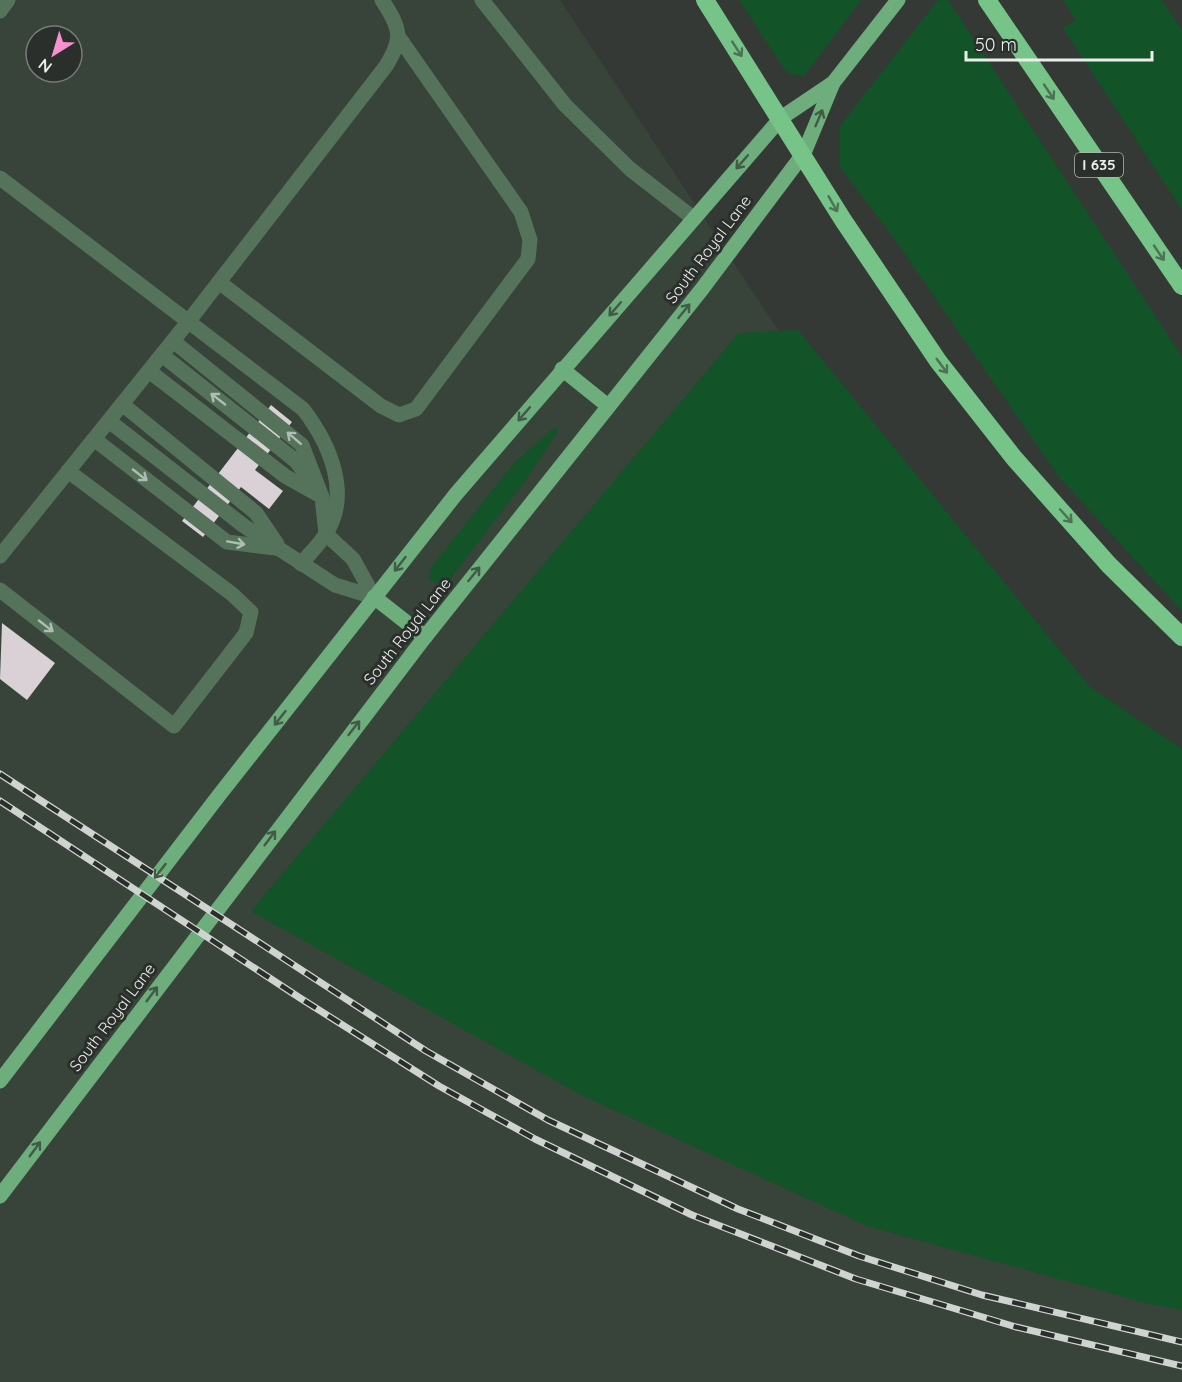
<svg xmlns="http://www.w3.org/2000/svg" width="1182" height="1382" viewBox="0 0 1182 1382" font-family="Quicksand,sans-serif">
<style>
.built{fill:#38433a;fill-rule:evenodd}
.green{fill:#125328}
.building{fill:#d9d1d5}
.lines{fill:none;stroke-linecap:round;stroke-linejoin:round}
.minor{stroke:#55735b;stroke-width:15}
.major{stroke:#6ead7c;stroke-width:15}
.highway{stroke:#77c489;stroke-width:18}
.rail-casing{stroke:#d0d4d1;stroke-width:7}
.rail{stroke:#2a2f2b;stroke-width:4.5;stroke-dasharray:14;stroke-linecap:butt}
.oneway{stroke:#4d7255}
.oneway2{stroke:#425b47}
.oneway3{stroke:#afbdb2}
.labels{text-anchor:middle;stroke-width:6;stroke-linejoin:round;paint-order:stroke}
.shield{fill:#2a2f2b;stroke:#b1b5b2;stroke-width:1.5}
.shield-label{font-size:15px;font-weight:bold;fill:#ebefec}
.street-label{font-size:16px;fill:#ebefec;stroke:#2a2f2b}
</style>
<rect width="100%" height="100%" fill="#343935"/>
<path class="built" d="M0 0H560L776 327 1182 850V1382H0ZM36 36H72V72H36Z"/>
<g class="green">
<path d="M739 0H861L804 76 787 73Z"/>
<path d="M938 0H948L1182 357V611L1059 477 893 237 840 167V126Z"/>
<path d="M1063 0H1162L1182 31V210L1063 28 1076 20Z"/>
<path d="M798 330 1089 686 1182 749V1310L1146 1303 867 1226 581 1095 251 911 739 333Z"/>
<path d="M554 428H558V431L523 484 448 582 440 584 429 580 431 568 513 464Z"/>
</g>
<g class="building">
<path d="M271 405 292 422 255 470 283 491 269 509 241 487 203 537 182 521Z"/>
<path d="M2 623 55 663 27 700 0 679Z"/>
</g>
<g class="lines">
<g class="minor">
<path d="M482 0 565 105 630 169 693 218"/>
<path d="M0 11 8 0"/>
<path d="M0 178 303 409C330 444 352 495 325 535 319 545 309 554 301 564"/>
<path d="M219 282 381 406 399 415 416 409 528 259 530 240 521 212 398 36"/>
<path d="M173 341 302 445 322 497 326 534 353 559 374 597"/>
<path d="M162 355 296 461 312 483"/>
<path d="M149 371 285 476 317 494"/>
<path d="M122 404 256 513 277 544"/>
<path d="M109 421 244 526 335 585 374 597"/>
<path d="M94 439 227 542 275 548"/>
<path d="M0 556 188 322 386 66C404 37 400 28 382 0"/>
<path d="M0 590 174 726 246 633 251 612 232 594 68 471"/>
</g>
<g class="major">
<path d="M562 369 608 406"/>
<path d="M374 597 425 637"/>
<path d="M0 1081 220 794 456 494 781 118 833 83"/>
<path d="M0 1196 425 637 702 289 804 153 833 83 898 0"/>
</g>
<g class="highway">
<path d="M705 0 843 220 938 361 1014 458 1109 565 1182 637"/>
<path d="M987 0 1182 286"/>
</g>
<defs>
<g id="rail">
<path d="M0 774 426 1051 548 1120 738 1209 859 1256 982 1295 1182 1342"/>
<path d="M0 801 300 998 439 1086 535 1139 692 1215 856 1279 1016 1327 1182 1366"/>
</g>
</defs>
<use href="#rail" class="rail-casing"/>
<use href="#rail" class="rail"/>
</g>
<defs><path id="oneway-shaft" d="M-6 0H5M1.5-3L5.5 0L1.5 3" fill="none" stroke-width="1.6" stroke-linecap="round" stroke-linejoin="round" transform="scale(1.5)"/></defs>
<g class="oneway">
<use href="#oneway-shaft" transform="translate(737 49) rotate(57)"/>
<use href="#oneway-shaft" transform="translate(1049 92) rotate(56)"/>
<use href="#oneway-shaft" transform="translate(833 204) rotate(60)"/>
<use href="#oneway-shaft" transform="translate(1159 253) rotate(56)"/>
<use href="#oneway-shaft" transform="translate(942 366) rotate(53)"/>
<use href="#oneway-shaft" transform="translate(1066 516) rotate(48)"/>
</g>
<g class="oneway2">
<use href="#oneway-shaft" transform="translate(819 118) rotate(-67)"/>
<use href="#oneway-shaft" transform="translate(742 162) rotate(131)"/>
<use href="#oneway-shaft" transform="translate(615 309) rotate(131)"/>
<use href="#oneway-shaft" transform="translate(684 311) rotate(-51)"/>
<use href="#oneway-shaft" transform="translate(524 414) rotate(131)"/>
<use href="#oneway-shaft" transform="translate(400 564) rotate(128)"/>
<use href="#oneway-shaft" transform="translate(474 574) rotate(-51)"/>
<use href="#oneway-shaft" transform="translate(280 718) rotate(128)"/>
<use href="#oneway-shaft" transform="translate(354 728) rotate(-52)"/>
<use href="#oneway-shaft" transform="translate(270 838) rotate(-53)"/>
<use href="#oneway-shaft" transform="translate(160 871) rotate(128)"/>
<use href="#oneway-shaft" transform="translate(152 994) rotate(-53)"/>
<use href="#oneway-shaft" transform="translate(35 1149) rotate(-54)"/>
</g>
<g class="oneway3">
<use href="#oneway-shaft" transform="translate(218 399) rotate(-142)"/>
<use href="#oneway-shaft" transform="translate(294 438) rotate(-139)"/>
<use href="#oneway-shaft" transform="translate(140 475) rotate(38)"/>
<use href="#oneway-shaft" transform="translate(236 543) rotate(10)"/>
<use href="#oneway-shaft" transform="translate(46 626) rotate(38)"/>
</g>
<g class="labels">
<rect class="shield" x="1075" y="153" width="48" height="24" rx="4.5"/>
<g class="shield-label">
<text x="1099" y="170">I 635</text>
</g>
<g class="street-label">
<text transform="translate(708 249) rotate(-53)" y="6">South Royal Lane</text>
<text transform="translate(407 631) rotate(-52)" y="6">South Royal Lane</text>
<text transform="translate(112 1017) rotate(-53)" y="6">South Royal Lane</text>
</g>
</g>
<g transform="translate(54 54) rotate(217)"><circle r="28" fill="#2a2f2b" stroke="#777c78" stroke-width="1.5"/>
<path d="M0-4.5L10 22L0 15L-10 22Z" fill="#f790ce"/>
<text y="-9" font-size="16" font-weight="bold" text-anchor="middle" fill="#ebefec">N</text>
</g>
<path d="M966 51v9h186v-9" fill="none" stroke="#ebefec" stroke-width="3"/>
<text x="975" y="51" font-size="18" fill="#ebefec" stroke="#2a2f2b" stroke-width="4.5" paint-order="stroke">50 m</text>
</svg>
